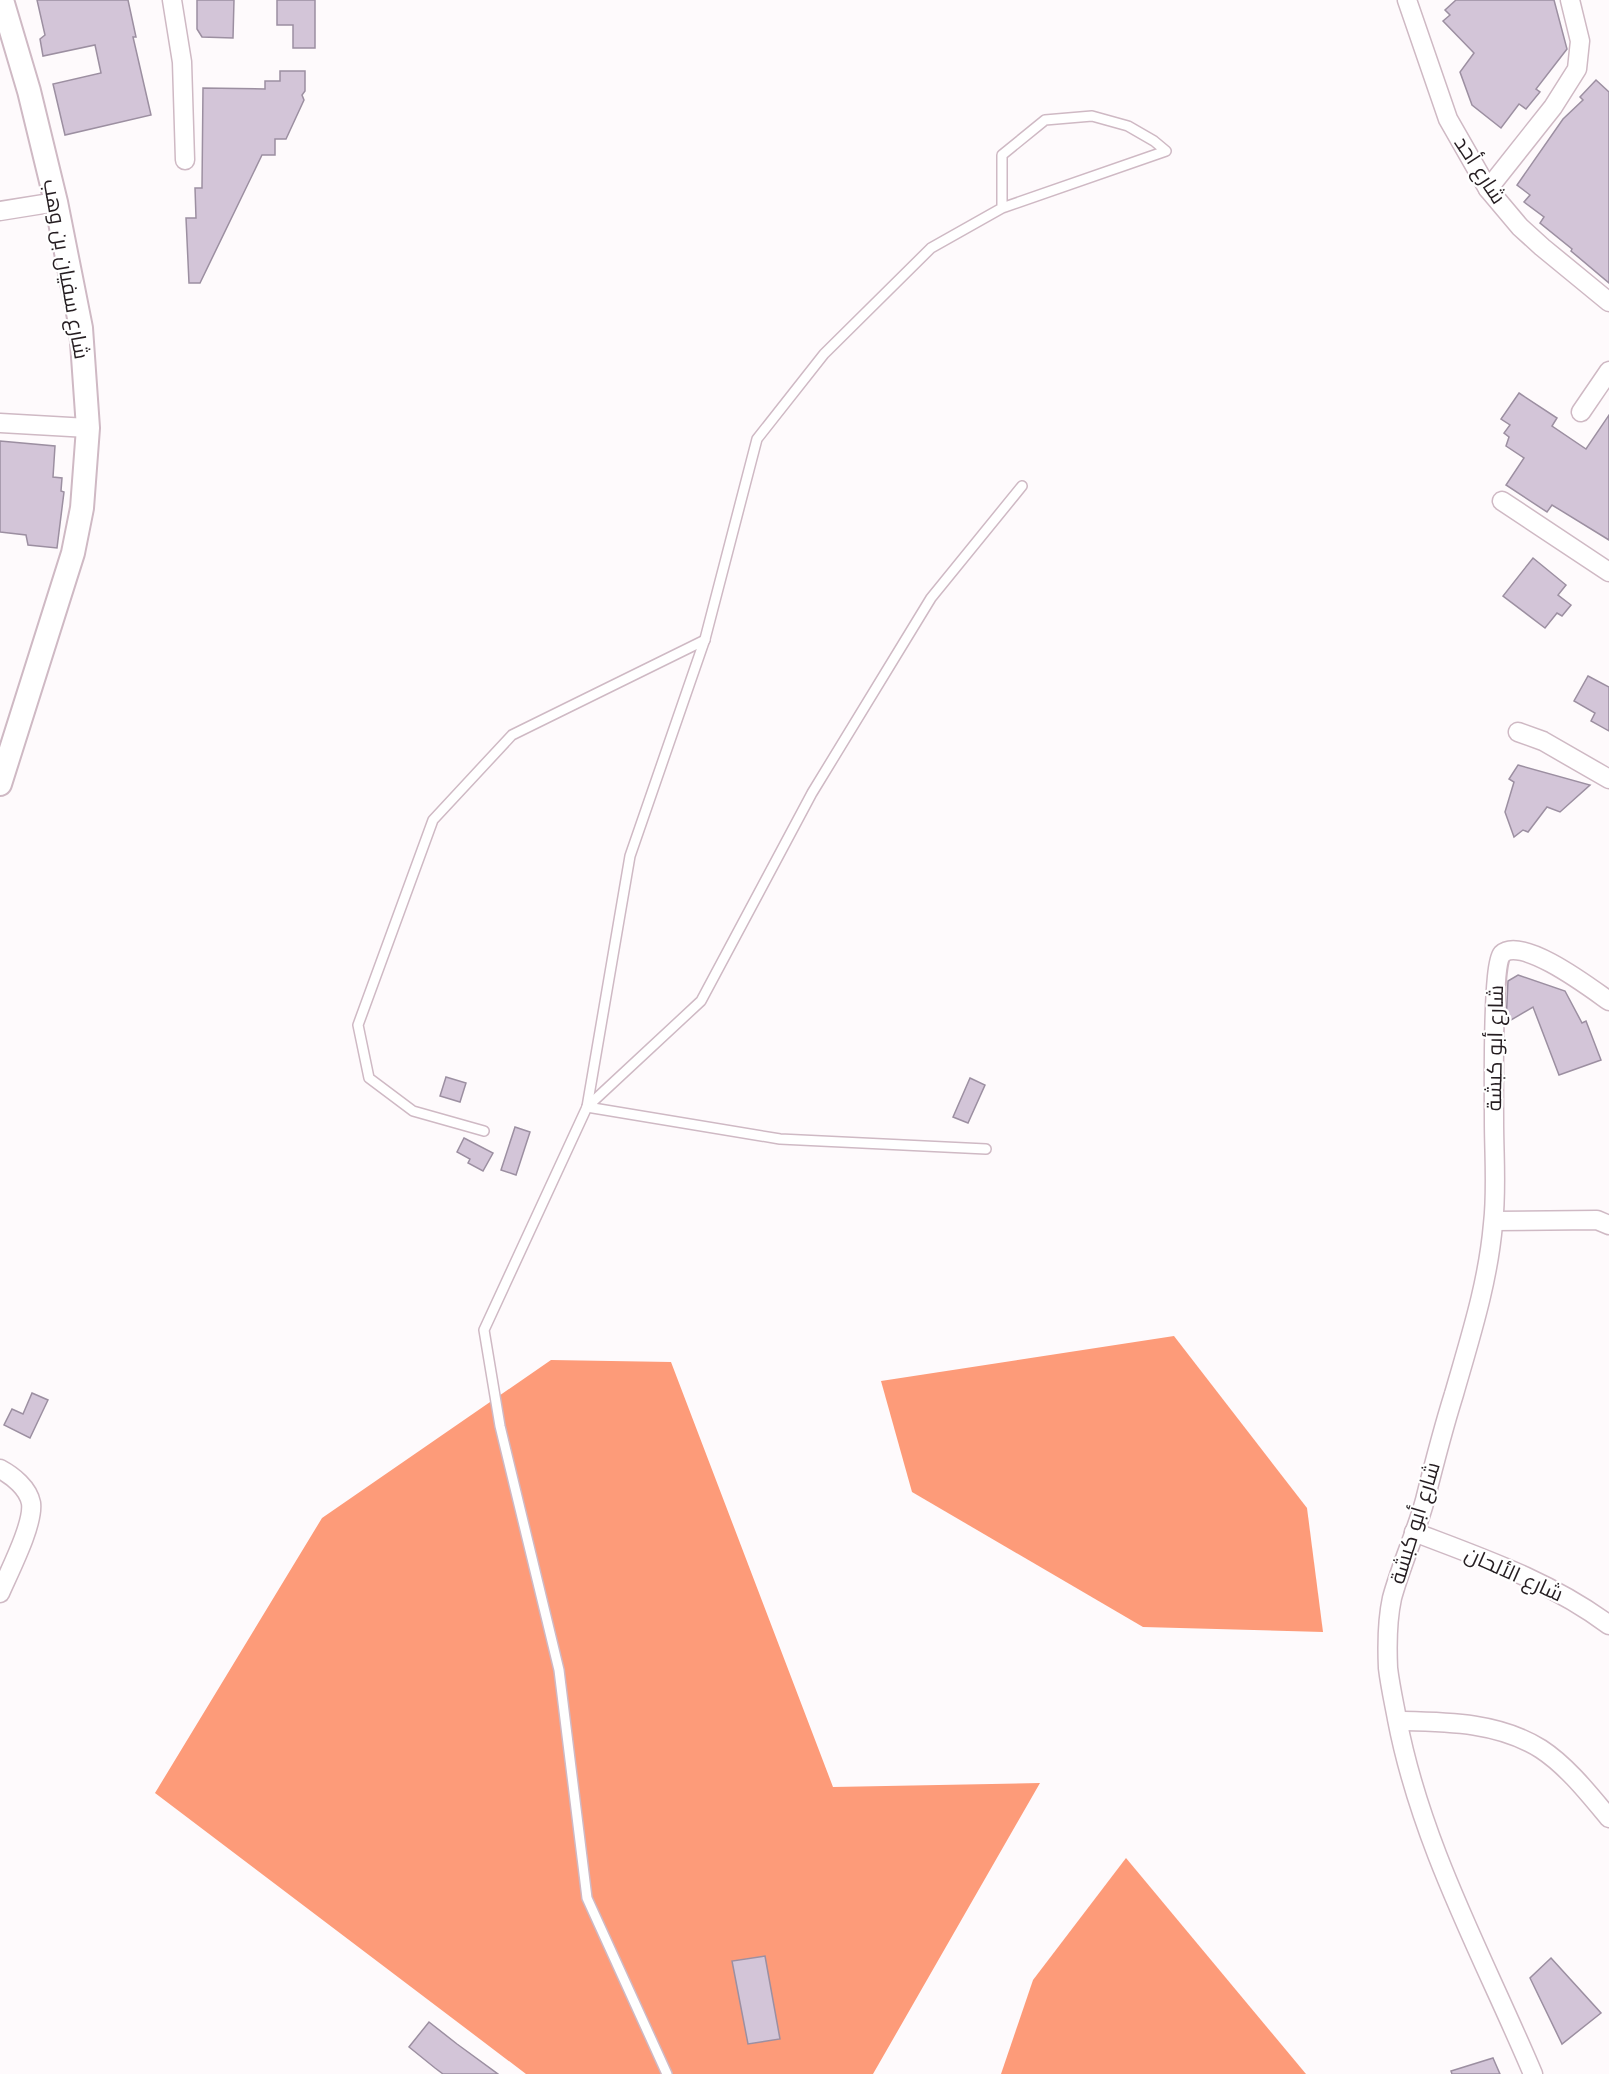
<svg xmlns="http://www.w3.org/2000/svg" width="1609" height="2074" viewBox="0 0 1609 2074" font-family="Jost,Cairo,sans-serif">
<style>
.forest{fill:#fd9b79}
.building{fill:#d3c5d8;stroke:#9c8fa1;stroke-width:1.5}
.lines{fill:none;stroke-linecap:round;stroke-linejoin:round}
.service-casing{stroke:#cfb9c4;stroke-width:12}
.minor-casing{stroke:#cfb9c4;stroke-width:21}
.tertiary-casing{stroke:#cfb9c4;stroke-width:26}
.service{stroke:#fff;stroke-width:9}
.minor{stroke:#fff;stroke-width:18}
.tertiary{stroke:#fff;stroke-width:22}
.labels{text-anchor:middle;stroke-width:4.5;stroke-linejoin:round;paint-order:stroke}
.street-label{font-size:21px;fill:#251d21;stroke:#fff}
</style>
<rect width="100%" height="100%" fill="#fefafc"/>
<g class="forest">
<path d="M1174 1336 1307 1508 1323 1632 1143 1627 912 1492 881 1381Z"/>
<path d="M551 1360 671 1362 833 1787 1040 1783 873 2074H526L155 1793 322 1518Z"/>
<path d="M1126 1858 1306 2074H1001L1033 1980Z"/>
</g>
<g class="building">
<path d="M37 0H128L136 37H133L151 115 65 135 53 84 101 73 95 45 43 56 40 39 45 35Z"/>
<path d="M197 0H234L233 38 202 37 197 29Z"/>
<path d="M277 0H315V48H293V25H277Z"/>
<path d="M1456 0H1554L1567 49 1536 89 1540 92 1526 109 1519 104 1501 128 1472 105 1460 72 1474 53 1443 21 1450 15 1445 10Z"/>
<path d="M280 71H305V91L302 95 304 100 286 139H275V155H262L200 283H189L186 218H196L195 188H202L203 88 265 89V81H280Z"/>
<path d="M1596 80 1609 92V283L1571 251 1572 249 1540 223 1544 217 1524 202 1530 195 1517 185 1563 119 1583 100 1580 97Z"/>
<path d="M1519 393 1557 418 1552 426 1586 449 1609 415V540L1552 505 1547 512 1506 485 1524 458 1506 446 1509 437 1504 433 1510 425 1501 419Z"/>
<path d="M0 441 55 446 53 477 62 478 61 491 64 492 57 548 28 545 26 535 0 532Z"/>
<path d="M1533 558 1566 585 1558 595 1571 605 1562 616 1557 613 1545 628 1503 596Z"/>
<path d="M1588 676 1609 687V731L1591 721 1595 713 1574 701Z"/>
<path d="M1518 765 1590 785 1560 812 1547 807 1528 832 1523 830 1514 837 1505 812 1514 782 1509 779Z"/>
<path d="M1518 975 1565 991 1582 1023 1586 1021 1601 1060 1559 1075 1533 1007 1506 1023 1508 981Z"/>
<path d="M446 1077 466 1083 460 1102 440 1096Z"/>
<path d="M970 1078 985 1085 968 1123 953 1117Z"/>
<path d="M515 1127 530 1132 516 1175 501 1170Z"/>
<path d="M464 1138 493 1153 483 1171 468 1163 470 1159 457 1152Z"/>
<path d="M32 1393 48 1400 30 1438 4 1425 12 1409 23 1414Z"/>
<path d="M765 1956 780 2039 748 2044 732 1961Z"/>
<path d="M1551 1958 1601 2013 1562 2044 1530 1978Z"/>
<path d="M429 2022 457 2044 498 2074H443L435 2068 409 2047Z"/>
<path d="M1493 2058 1500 2074H1452L1451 2071Z"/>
</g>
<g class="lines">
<defs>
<g id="service">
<path d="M587 1107 701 1001 812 793 931 598 1022 486"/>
<path d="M587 1107 780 1139 986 1149"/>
<path d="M484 1131 413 1111 369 1078 358 1025 433 820 512 735 705 640"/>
<path d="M667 2074 587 1898 559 1670 500 1426 484 1330 587 1107 630 856 705 639 757 439 824 354 931 248 1002 208 1166 151 1154 141 1128 126 1092 116 1045 120 1002 155V208"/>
</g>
<g id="minor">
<path d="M172 0 182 62 185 160"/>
<path d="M1407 0 1448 119 1488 189 1520 227 1542 247 1609 302"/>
<path d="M1488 189 1553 107 1577 69 1580 41 1570 0"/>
<path d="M0 211 56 202"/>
<path d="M1581 412 1609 371"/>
<path d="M0 423 88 428"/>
<path d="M1502 501 1609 572"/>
<path d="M1518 732 1543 741 1609 779"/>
<path d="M1494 1221 1597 1220 1609 1225"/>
<path d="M0 1469C13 1476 28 1488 31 1503 34 1524 9 1572 0 1593"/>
<path d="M1414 1532C1482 1558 1550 1581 1609 1625"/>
<path d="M1398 1721C1447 1722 1498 1722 1541 1749 1567 1766 1589 1794 1609 1818"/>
<path d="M1533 2074C1484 1958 1421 1845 1397 1719 1394 1703 1390 1685 1388 1668 1387 1645 1387 1621 1392 1598 1401 1565 1416 1533 1425 1500 1434 1464 1443 1429 1454 1394 1470 1338 1488 1283 1493 1224 1497 1191 1494 1155 1494 1121 1494 1098 1492 965 1502 954 1521 935 1592 989 1609 1001"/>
</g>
<path id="tertiary" d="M0 784 73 553 82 508 88 428 81 328 56 202 29 91 2 0"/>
</defs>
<use href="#service" class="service-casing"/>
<use href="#minor" class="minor-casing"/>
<use href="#tertiary" class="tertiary-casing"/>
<use href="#service" class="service"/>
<use href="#minor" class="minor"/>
<use href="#tertiary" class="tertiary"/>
</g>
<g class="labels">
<g class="street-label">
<text transform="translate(1480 170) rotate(57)" y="7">شارع أحد</text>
<text transform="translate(66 269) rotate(80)" y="7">شارع سفيان بن وهب</text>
<text transform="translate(1495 1048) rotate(-89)" y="7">شارع أبو كبشة</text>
<text transform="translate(1415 1523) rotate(-73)" y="7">شارع أبو كبشة</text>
<text transform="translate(1514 1574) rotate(24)" y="7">شارع الألحان</text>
</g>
</g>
</svg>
